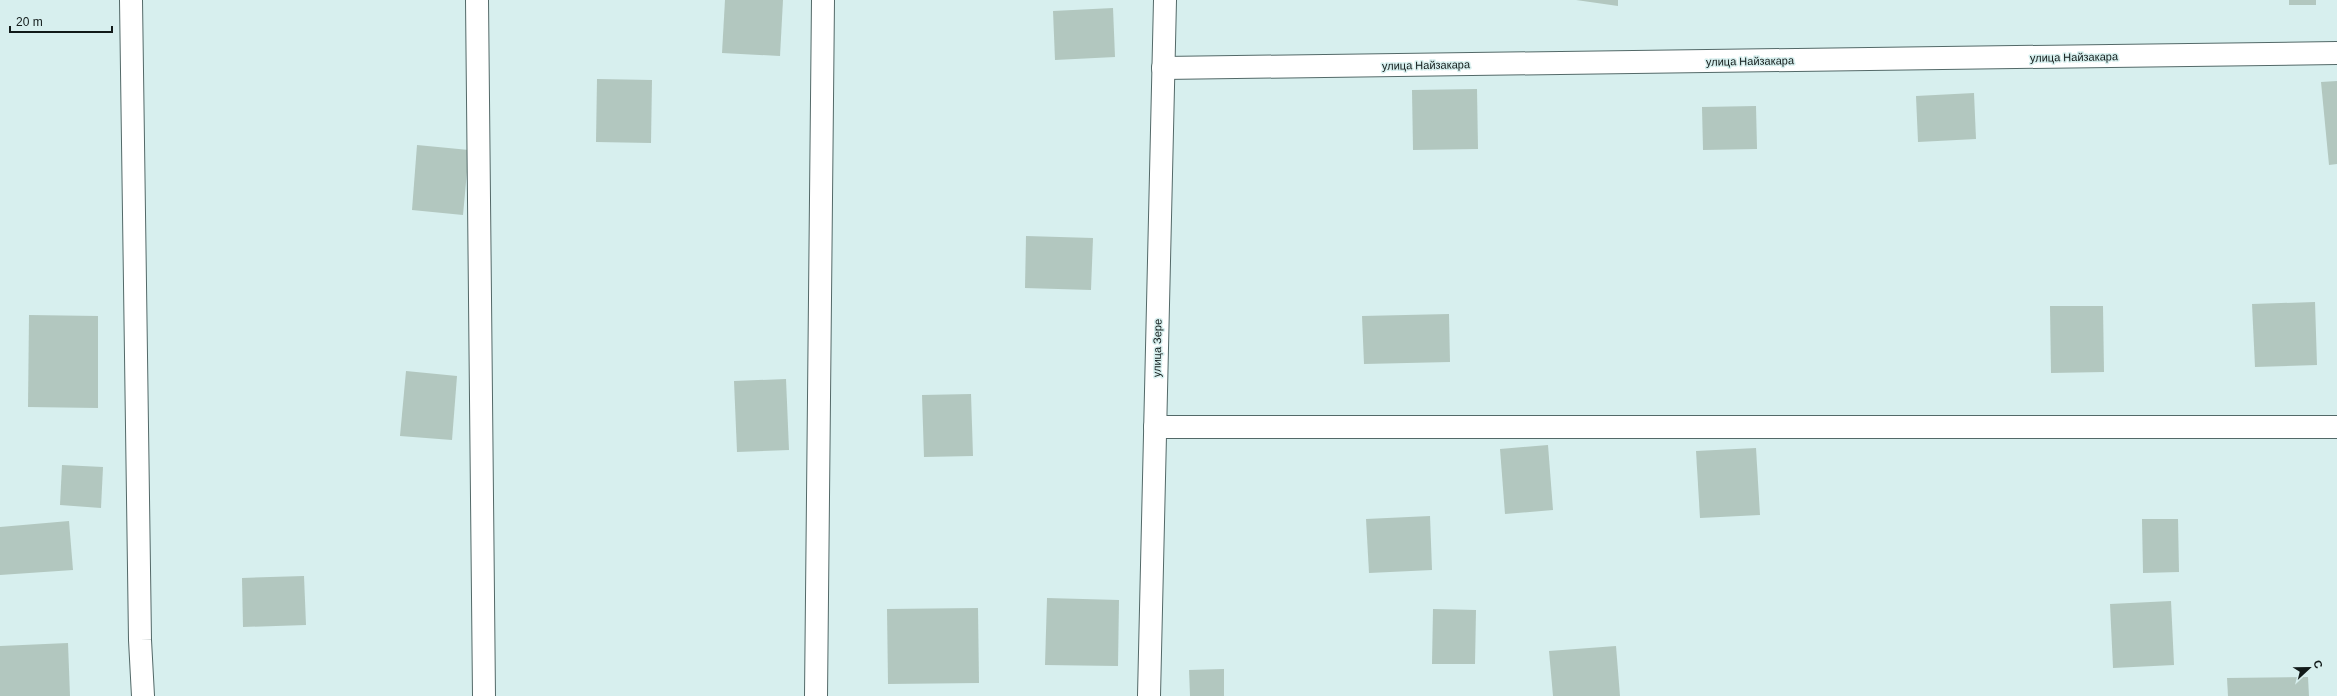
<svg xmlns="http://www.w3.org/2000/svg" width="2337" height="696" viewBox="0 0 2337 696" font-family="Arial,sans-serif">
<style>
.building{fill:#b2c7bf}
.lines{fill:none;stroke-linecap:round;stroke-linejoin:round}
.minor-casing{stroke:#536968;stroke-width:24}
.minor{stroke:#fff;stroke-width:22}
.labels{text-anchor:middle;stroke-width:3;stroke-linejoin:round;paint-order:stroke}
.street-label{font-size:11px;fill:#111a19;stroke:#d7efee}
</style>
<rect width="100%" height="100%" fill="#d7efee"/>
<g class="building">
<path d="M725 0H783L780 56 722 53Z"/>
<path d="M1576 0H1618V6Z"/>
<rect x="2289" y="0" width="27" height="5"/>
<path d="M1113 8 1115 57 1055 60 1053 11Z"/>
<path d="M597 79 652 80 651 143 596 142Z"/>
<path d="M2337 81V164L2329 165 2321 82Z"/>
<path d="M1477 89 1478 149 1413 150 1412 90Z"/>
<path d="M1974 93 1976 139 1918 142 1916 96Z"/>
<path d="M1756 106 1757 149 1703 150 1702 107Z"/>
<path d="M417 145 469 150 463 215 412 210Z"/>
<path d="M1026 236 1093 238 1091 290 1025 288Z"/>
<path d="M2315 302 2317 365 2255 367 2252 304Z"/>
<path d="M2050 306H2103L2104 372 2051 373Z"/>
<path d="M1449 314 1450 362 1364 364 1362 316Z"/>
<path d="M29 315 98 316V408L28 407Z"/>
<path d="M406 371 457 376 452 440 400 436Z"/>
<path d="M786 379 789 450 737 452 734 381Z"/>
<path d="M971 394 973 456 924 457 922 395Z"/>
<path d="M1548 445 1553 510 1505 514 1500 449Z"/>
<path d="M1756 448 1760 515 1700 518 1696 451Z"/>
<path d="M62 465 103 467 101 508 60 505Z"/>
<path d="M1430 516 1432 570 1369 573 1366 519Z"/>
<path d="M2142 519H2178L2179 572 2143 573Z"/>
<path d="M69 521 73 570 0 575V527Z"/>
<path d="M304 576 306 625 243 627 242 578Z"/>
<path d="M1047 598 1119 600 1118 666 1045 665Z"/>
<path d="M2171 601 2174 665 2113 668 2110 604Z"/>
<path d="M978 608 979 683 888 684 887 609Z"/>
<path d="M1433 609 1476 610 1475 664H1432Z"/>
<path d="M68 643 70 696H0V646Z"/>
<path d="M1616 646 1620 696H1553L1549 651Z"/>
<path d="M1224 669V696H1190L1189 670Z"/>
<path d="M2308 677 2309 696H2228L2227 678Z"/>
</g>
<g class="lines">
<defs>
<g id="minor">
<path d="M131 0 140 640 143 696"/>
<path d="M477 0 484 696"/>
<path d="M1163 68 2337 53"/>
<path d="M1155 427H2337"/>
<path d="M816 696 823 0"/>
<path d="M1149 696 1165 0"/>
</g>
</defs>
<use href="#minor" class="minor-casing"/>
<use href="#minor" class="minor"/>
</g>
<g class="labels">
<g class="street-label">
<text transform="translate(2074 57) rotate(-1)" y="4">улица Найзакара</text>
<text transform="translate(1750 61) rotate(-1)" y="4">улица Найзакара</text>
<text transform="translate(1426 65) rotate(-1)" y="4">улица Найзакара</text>
<text transform="translate(1157 348) rotate(-89)" y="4">улица Зере</text>
</g>
</g>
<g transform="translate(2309 668) rotate(68)" stroke="#d7efee" stroke-width="3" paint-order="stroke">
<path d="M0-3L7 15L0 10L-7 15Z" fill="#111a19"/>
<text y="-6" font-size="11" font-weight="bold" text-anchor="middle" fill="#111a19">С</text>
</g>
<path d="M10 26v6h102v-6" fill="none" stroke="#111a19" stroke-width="2"/>
<text x="16" y="26" font-size="12" fill="#111a19" stroke="#d7efee" stroke-width="3" paint-order="stroke">20 m</text>
</svg>
